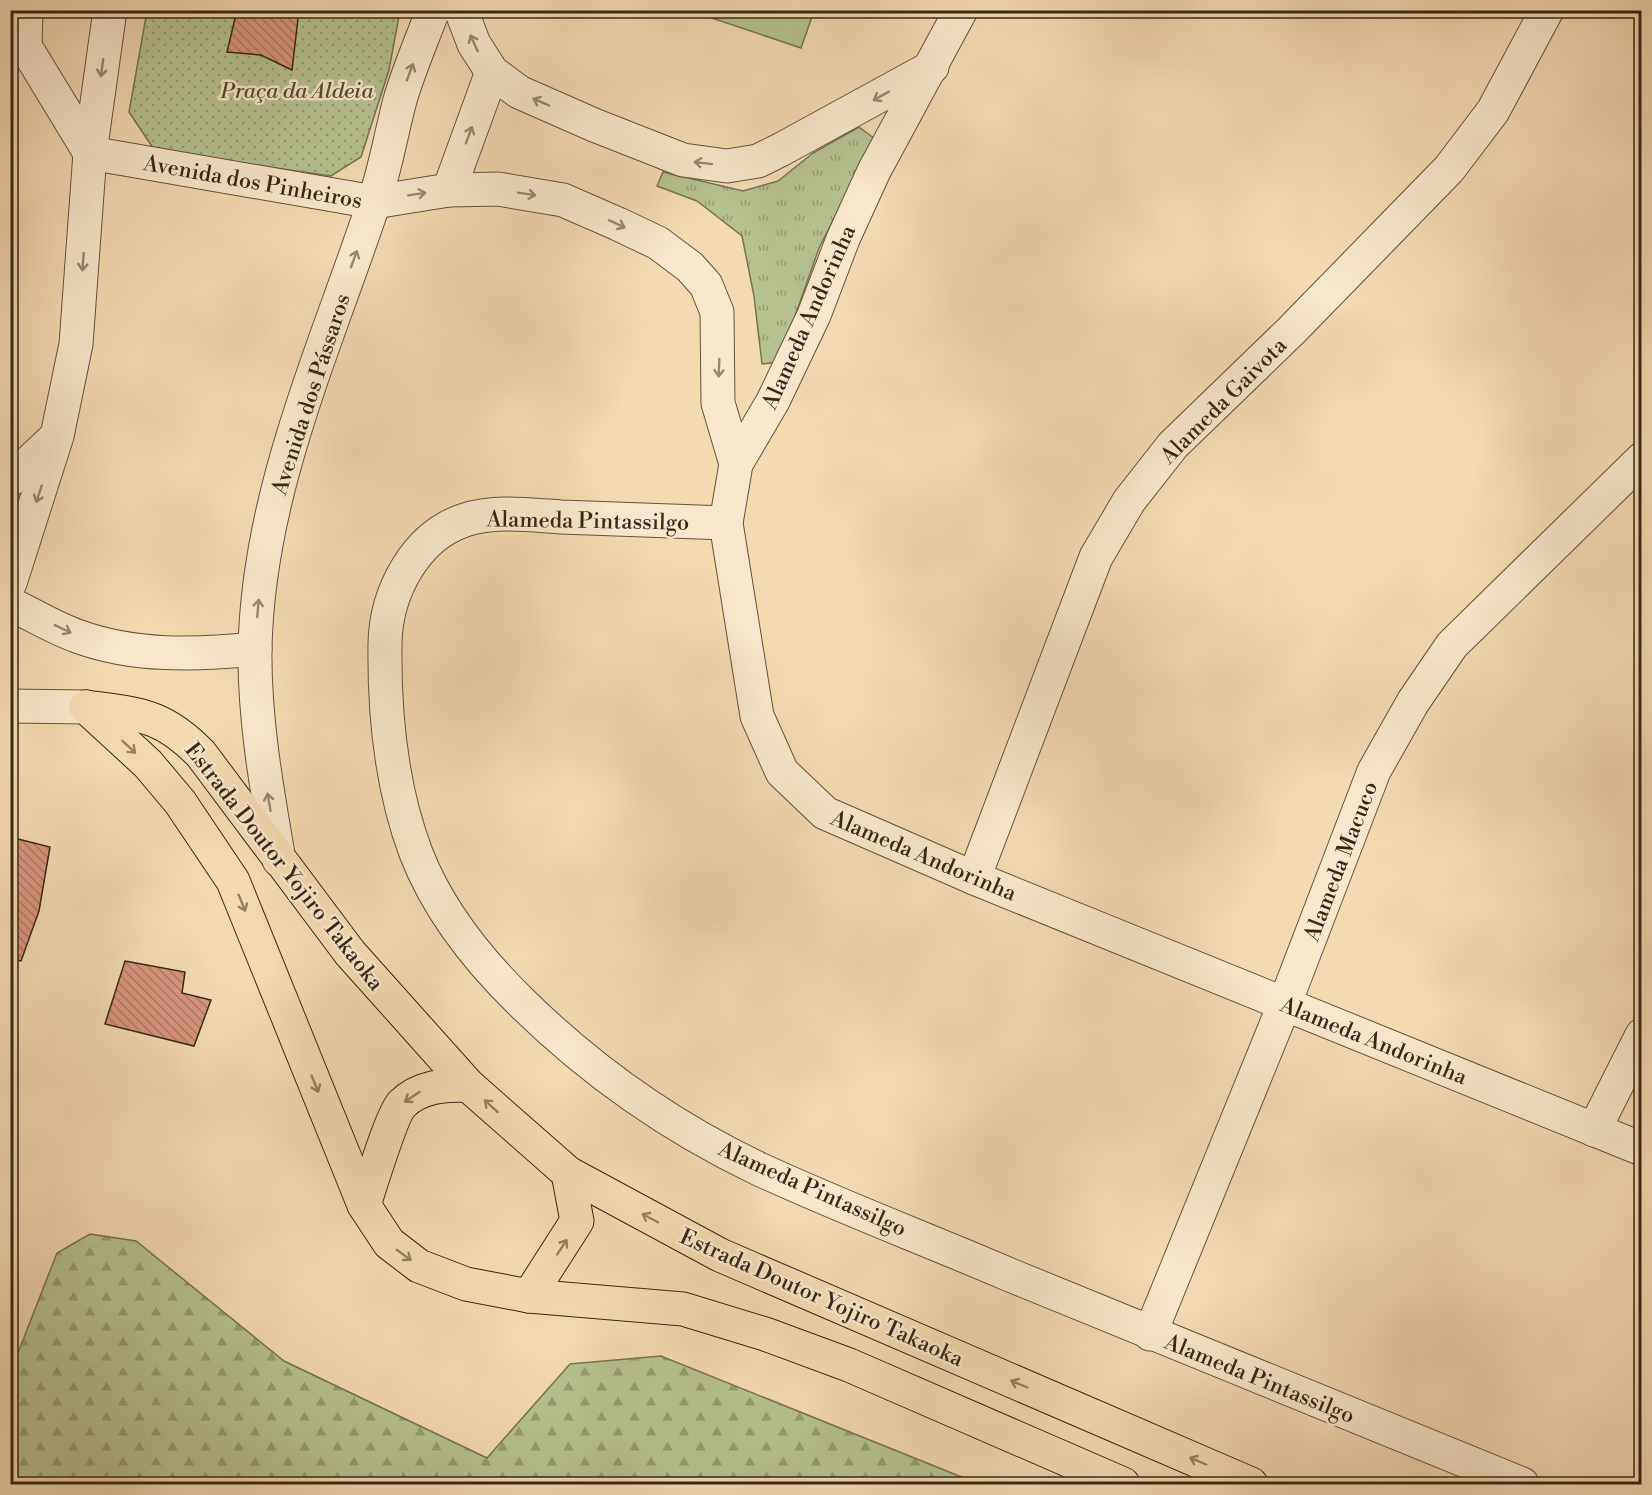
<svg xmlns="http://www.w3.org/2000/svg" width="1652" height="1495" viewBox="0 0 1652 1495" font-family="'Libre Bodoni',serif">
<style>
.grass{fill:url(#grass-tufts);stroke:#767454;stroke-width:1.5}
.forest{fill:url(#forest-firs);stroke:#767454;stroke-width:1.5}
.park{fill:url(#park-dots);stroke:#767454;stroke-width:1.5}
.pitch{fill:#b6c18f;stroke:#767454;stroke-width:1.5}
.building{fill:url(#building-back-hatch);stroke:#352818;stroke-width:1.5}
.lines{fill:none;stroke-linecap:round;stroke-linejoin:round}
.minor-casing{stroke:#64543e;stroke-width:35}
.major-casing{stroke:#352818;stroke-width:35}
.minor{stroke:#f7e7cc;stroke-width:33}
.major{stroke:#f3dab0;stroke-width:33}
.oneway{stroke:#968872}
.oneway2{stroke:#948164}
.labels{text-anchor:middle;stroke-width:5;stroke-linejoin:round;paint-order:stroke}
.park-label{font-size:22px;font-style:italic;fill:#554e36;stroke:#f7e7cc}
.street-label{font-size:22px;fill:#352818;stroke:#f7e7cc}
</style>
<defs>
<pattern id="grass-tufts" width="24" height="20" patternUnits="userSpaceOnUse" patternTransform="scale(1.5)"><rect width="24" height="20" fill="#b6c18f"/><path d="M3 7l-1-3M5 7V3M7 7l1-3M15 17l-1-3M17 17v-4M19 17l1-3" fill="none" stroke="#959d74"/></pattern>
<pattern id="forest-firs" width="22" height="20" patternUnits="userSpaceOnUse" patternTransform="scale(1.5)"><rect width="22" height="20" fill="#b6c18f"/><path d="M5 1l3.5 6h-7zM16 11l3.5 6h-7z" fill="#959d74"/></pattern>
<pattern id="park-dots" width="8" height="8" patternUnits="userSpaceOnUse" patternTransform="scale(1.5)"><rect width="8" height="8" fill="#b6c18f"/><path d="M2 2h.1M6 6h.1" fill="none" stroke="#959d74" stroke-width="1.8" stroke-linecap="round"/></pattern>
<pattern id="building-back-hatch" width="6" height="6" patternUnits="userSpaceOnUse" patternTransform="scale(1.5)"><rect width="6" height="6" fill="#d8947d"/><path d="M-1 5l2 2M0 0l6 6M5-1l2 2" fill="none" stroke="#b07965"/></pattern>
</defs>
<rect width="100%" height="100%" fill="#f3dab0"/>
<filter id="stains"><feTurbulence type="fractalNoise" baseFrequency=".00333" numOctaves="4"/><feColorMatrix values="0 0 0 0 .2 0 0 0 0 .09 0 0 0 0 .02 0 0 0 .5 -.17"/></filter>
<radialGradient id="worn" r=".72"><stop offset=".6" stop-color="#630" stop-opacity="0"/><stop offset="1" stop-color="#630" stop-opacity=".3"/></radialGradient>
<path class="grass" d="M859 127 875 139 819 248 779 362 762 364 754 296 742 236 697 201 657 186 663 172 743 191 778 181 813 153Z"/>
<path class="forest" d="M90 1234 136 1241 284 1361 487 1458 570 1364 661 1356 979 1484H11V1364L14 1363 57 1253Z"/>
<path class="park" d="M147 11H400L389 70 361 157 331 176 155 151 129 112Z"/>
<path class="pitch" d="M691 11 814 10V11L801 48Z"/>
<g class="building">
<path d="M237 10H299L292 70 261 55 227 52Z"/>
<path d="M10 837 50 847 39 911 21 961 10 959Z"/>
<path d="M125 961 185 972 182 993 211 1000 194 1046 105 1024Z"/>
</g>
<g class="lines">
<defs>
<g id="minor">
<path d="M461 10 474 44 492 72 519 92 594 125 683 160 727 166 758 161 782 149 932 67"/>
<path d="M961 10 874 171 843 239 814 315 773 401 736 464 726 523 757 716 782 772 825 813 974 878 1642 1149"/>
<path d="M10 42 25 46 90 153 374 202 449 190 498 189 563 200 618 224 658 243 690 267 706 285 717 312 718 403 736 464"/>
<path d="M25 46 26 10"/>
<path d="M449 190 492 72"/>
<path d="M10 480 56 437"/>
<path d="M726 523C671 521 616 519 561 517 531 515 494 510 465 520 415 536 386 593 385 643 384 712 391 787 416 853 438 910 478 960 521 1002 590 1070 671 1127 759 1169 841 1207 926 1239 1010 1275 1180 1346 1351 1415 1522 1484"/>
<path d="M10 583 57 436 76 344 90 153 110 10"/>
<path d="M10 604C32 614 54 628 77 636 133 657 196 655 255 649"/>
<path d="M10 706 86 707"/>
<path d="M279 860C267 790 254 719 255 649 258 493 325 349 373 205 385 171 391 134 400 100 409 69 422 40 433 10"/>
<path d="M974 878 1096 557 1129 501 1173 445 1291 331 1449 169 1493 111 1547 10"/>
<path d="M1594 1130 1642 1035"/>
<path d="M1150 1334 1285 1003 1374 771 1413 702 1452 645 1642 459"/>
</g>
<g id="major">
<path d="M86 707C138 714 162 714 201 754L350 953 468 1085 568 1173 720 1255 1251 1484"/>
<path d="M86 707 148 764 180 802 233 881 364 1205 389 1243 419 1266 466 1284 529 1296 683 1309 765 1334 849 1365 1123 1484"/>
<path d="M364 1205C370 1187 392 1114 402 1104 420 1086 445 1085 468 1085"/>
<path d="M529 1296 577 1221 568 1173"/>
</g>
</defs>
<use href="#minor" class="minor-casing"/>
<use href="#major" class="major-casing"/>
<use href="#minor" class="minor"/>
<use href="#major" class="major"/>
</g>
<defs><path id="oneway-shaft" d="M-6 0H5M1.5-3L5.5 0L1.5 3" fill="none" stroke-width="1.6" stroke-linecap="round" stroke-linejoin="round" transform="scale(1.5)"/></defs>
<g class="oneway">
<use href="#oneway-shaft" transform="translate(474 43) rotate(-114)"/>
<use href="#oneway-shaft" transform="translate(102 68) rotate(98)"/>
<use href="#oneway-shaft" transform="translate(410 72) rotate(-70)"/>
<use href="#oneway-shaft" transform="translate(881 96) rotate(151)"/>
<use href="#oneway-shaft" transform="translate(541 102) rotate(-156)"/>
<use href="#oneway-shaft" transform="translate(469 135) rotate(-70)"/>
<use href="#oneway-shaft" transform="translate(703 163) rotate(-173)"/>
<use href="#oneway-shaft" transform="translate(417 194) rotate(-9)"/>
<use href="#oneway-shaft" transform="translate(527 194) rotate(9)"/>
<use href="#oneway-shaft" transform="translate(617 224) rotate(25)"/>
<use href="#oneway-shaft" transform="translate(354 259) rotate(-70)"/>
<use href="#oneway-shaft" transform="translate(83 262) rotate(95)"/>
<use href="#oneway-shaft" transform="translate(719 368) rotate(92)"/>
<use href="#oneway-shaft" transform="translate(39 494) rotate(108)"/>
<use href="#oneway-shaft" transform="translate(258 608) rotate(-85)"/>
<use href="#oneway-shaft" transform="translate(63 629) rotate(26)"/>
<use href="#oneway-shaft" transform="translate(269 802) rotate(-100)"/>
</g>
<g class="oneway2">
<use href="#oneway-shaft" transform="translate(129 747) rotate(43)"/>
<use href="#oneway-shaft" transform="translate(242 903) rotate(68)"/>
<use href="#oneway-shaft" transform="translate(315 1084) rotate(68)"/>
<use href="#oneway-shaft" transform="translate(412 1097) rotate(147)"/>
<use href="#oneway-shaft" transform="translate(491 1106) rotate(-138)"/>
<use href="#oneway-shaft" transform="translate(650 1218) rotate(-152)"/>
<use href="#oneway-shaft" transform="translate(562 1247) rotate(-57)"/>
<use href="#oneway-shaft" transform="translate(404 1255) rotate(36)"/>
<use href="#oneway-shaft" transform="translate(1019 1384) rotate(-157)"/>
<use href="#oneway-shaft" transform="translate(1198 1461) rotate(-157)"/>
</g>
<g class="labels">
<g class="park-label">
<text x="297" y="98">Praça da Aldeia</text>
</g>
<g class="street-label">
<text transform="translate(253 181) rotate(10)" y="8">Avenida dos Pinheiros</text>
<text transform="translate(808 317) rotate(-66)" y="8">Alameda Andorinha</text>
<text transform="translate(310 394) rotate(-72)" y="8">Avenida dos Pássaros</text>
<text transform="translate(1223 400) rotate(-45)" y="8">Alameda Gaivota</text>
<text transform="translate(588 520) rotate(1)" y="8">Alameda Pintassilgo</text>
<text transform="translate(924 855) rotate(23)" y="8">Alameda Andorinha</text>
<text transform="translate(1340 861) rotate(-69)" y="8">Alameda Macuco</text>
<text transform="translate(285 866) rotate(52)" y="8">Estrada Doutor Yojiro Takaoka</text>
<text transform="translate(1374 1040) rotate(22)" y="8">Alameda Andorinha</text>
<text transform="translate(813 1188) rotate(24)" y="8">Alameda Pintassilgo</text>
<text transform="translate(822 1297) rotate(24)" y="8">Estrada Doutor Yojiro Takaoka</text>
<text transform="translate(1260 1378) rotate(22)" y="8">Alameda Pintassilgo</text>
</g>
</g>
<rect width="1652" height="1495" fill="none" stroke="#f3dab0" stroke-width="36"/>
<rect x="12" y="12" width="1628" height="1471" fill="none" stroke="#352818" stroke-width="3"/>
<rect x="18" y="18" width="1616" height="1459" fill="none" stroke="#352818" stroke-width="1.5"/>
<rect width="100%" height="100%" filter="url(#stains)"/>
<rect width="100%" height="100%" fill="url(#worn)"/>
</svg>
